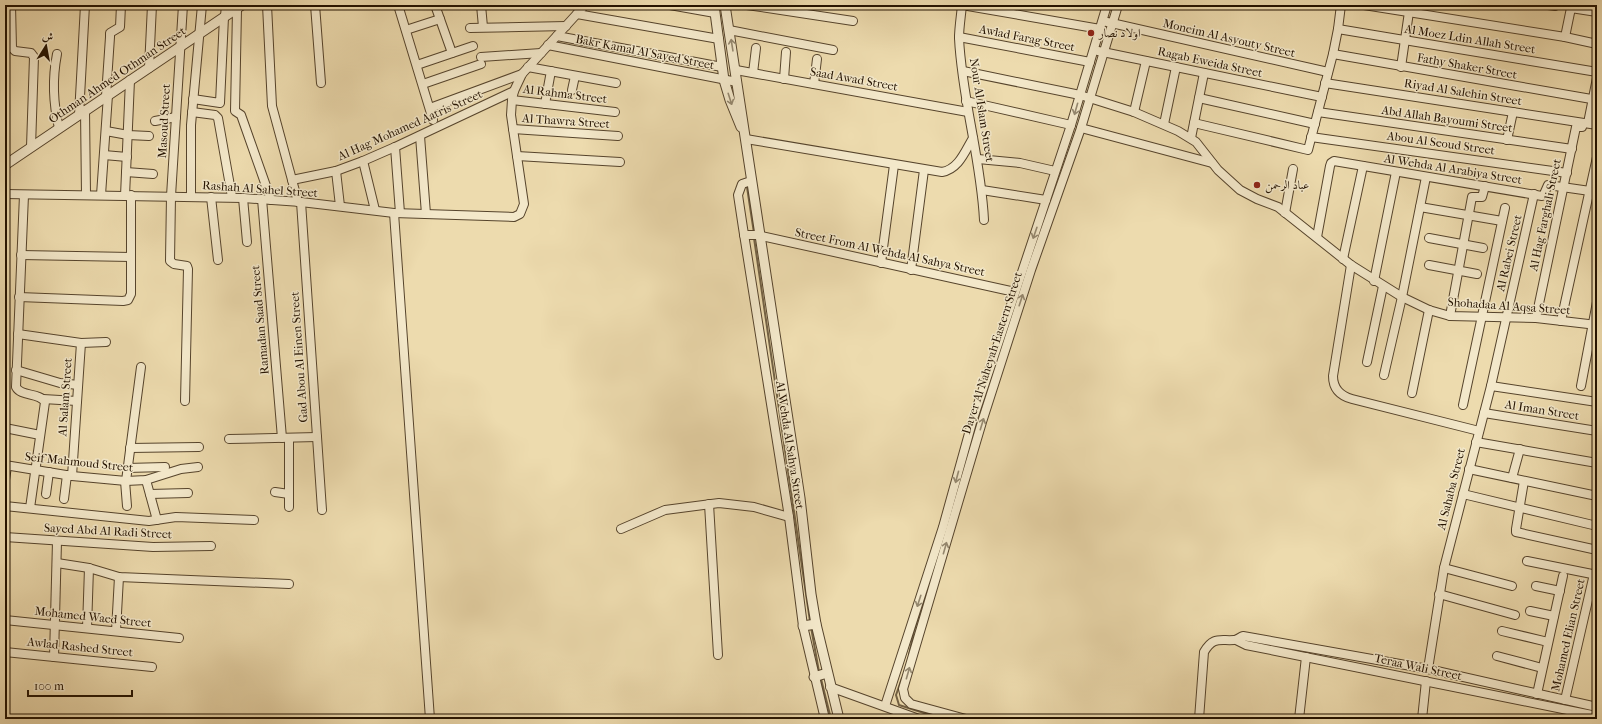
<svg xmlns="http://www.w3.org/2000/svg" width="1602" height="724" viewBox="0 0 1602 724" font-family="'IM FELL French Canon',Amiri,serif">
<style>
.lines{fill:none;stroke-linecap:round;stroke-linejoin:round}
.stream{stroke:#736245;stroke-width:2}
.minor-casing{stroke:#56442c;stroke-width:10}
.tertiary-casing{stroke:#56442c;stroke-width:11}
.minor{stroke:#f3e8ca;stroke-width:8}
.tertiary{stroke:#f3e8ca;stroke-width:9}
.oneway{stroke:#95886f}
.poi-dot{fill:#8f2418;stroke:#f3e8ca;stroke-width:1.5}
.labels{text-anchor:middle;stroke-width:3;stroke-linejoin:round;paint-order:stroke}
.poi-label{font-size:12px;fill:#231200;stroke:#f3e8ca;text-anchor:start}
.street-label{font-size:12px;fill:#231200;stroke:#f3e8ca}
</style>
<rect width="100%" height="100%" fill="#eddbae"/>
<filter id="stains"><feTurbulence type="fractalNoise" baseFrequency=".005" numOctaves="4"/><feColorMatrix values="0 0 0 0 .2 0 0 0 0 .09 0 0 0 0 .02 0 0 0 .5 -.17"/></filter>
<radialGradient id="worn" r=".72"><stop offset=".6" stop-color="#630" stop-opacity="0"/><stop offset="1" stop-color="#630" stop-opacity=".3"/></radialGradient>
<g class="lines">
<g class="stream">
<path d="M747 187 754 233"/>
<path d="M754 238 810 621"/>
<path d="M985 400 1006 334"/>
<path d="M811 627 819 672"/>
<path d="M909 655 914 631 939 552"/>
<path d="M902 678 896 695 899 705 943 719"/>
<path d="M821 679 831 719"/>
</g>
<defs>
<g id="minor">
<path d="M11 5 12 48 15 51 31 53 34 57 31 147"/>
<path d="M183 5 171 196 170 261 174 264 187 266 188 269 185 401"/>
<path d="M267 5 272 106 298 202"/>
<path d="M315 5 321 83"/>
<path d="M398 5 433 120"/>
<path d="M435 5 452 53"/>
<path d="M481 5 483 27"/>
<path d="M670 5 715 13"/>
<path d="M747 5 853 21"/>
<path d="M962 5C961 16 959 28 959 38 962 100 981 158 984 220"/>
<path d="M962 5 1100 29"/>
<path d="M1364 5 1565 37 1597 44"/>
<path d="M1548 5 1555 6 1557 5"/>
<path d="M237 9 235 111 241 115 271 200"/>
<path d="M577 14 719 39"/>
<path d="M225 16 226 5"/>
<path d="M1107 22 1328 72"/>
<path d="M470 28 566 26"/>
<path d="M1338 29 1597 72"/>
<path d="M406 30 440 19"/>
<path d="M729 30 833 50"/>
<path d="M557 36 722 67"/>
<path d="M959 37 1090 62"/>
<path d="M1565 37 1571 8 1597 12"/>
<path d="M548 45 737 82"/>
<path d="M1098 51 1322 97"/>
<path d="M57 54C52 80 53 103 59 128"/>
<path d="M1333 54 1597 100"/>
<path d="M481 57 541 53"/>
<path d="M417 65 473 46"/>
<path d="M528 67 616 83"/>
<path d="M1401 67 1409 12"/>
<path d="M149 68 152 5"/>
<path d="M736 70 968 112"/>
<path d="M963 71 1080 95 1134 112 1178 131 1196 142 1218 170 1240 190 1257 199 1278 207 1351 265 1402 297 1429 310 1450 316 1536 318 1597 325"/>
<path d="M753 73 756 48"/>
<path d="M784 79 786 52"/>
<path d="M1325 83 1597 125"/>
<path d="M423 84 481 64"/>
<path d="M814 84 817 59"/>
<path d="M572 90 575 76"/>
<path d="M106 96 110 37V33L120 27 121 5"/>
<path d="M1199 98 1315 124"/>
<path d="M193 99 220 103 224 17"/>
<path d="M512 100 615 112"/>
<path d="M966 101 1071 125"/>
<path d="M545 104 551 71"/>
<path d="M430 108 522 74"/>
<path d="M85 110 86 195"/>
<path d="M192 112 215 115 218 118 232 197"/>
<path d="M1134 112 1146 61"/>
<path d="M1318 112 1572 149"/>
<path d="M79 115 85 5"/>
<path d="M155 121 176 117"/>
<path d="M1194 123 1308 150 1333 54 1338 29 1341 5"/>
<path d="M1588 123 1597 78"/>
<path d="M1164 124 1176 67"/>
<path d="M1081 128 1212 163"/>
<path d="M513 129 618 136"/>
<path d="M106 131 128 135 149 136"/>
<path d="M420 136 426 214"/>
<path d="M1311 137 1567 173"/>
<path d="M1191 138 1204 73"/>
<path d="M746 139 942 172C959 169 965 151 973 138"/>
<path d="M1507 140 1513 112"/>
<path d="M395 147 400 213"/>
<path d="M104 155 127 157"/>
<path d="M517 156 620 162"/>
<path d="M978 159 1020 163 1055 171"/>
<path d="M363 161 375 210"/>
<path d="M336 171 340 206"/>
<path d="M126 172 153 174"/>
<path d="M292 180 336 171 363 161 395 147 514 91"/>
<path d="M751 181 742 184 738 195 743 228 789 517 803 626 825 719"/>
<path d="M982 190 1046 200"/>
<path d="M5 194 243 198 301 202 394 213 514 217 520 214 524 204 511 115 512 100 514 91 522 74 585 5"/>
<path d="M24 195 16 387C21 397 39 392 45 402L30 508"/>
<path d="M101 195 108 95"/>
<path d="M125 196 130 80"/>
<path d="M191 196V125L202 5"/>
<path d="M211 197 218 260"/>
<path d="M243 198 247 242"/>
<path d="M262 199 282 438"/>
<path d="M301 202 322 510"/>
<path d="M1420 207 1502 221"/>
<path d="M394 213 430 719"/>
<path d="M1285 213 1293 169"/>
<path d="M744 235H757L1015 292"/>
<path d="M1317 237 1330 166 1331 163 1334 161 1542 196 1544 194 1548 185 1597 192"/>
<path d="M1429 238 1483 248"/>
<path d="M21 255 131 257"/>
<path d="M1343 259 1363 166"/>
<path d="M881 263 894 165"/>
<path d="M1351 265 1333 376C1333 389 1341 396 1352 399L1479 431"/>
<path d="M1429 265 1477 274"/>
<path d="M911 270 924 170"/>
<path d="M1374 281 1396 172"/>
<path d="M19 297 123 301 128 300 131 294V195"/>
<path d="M1450 316 1472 197H1482L1485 186"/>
<path d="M1536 318 1576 127H1582L1583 123"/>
<path d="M1561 321 1597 157"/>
<path d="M18 334 81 343 106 342"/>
<path d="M1367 362 1383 286"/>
<path d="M16 370 60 383 78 385"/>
<path d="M1384 375 1402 297 1426 177"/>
<path d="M1491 386 1597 402"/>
<path d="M1581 386 1597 302"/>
<path d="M1412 393 1429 310"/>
<path d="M43 399 77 401"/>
<path d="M1463 405 1505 208"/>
<path d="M1484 413 1597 431"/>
<path d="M5 428 40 435"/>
<path d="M289 438V507"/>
<path d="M229 439 317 437"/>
<path d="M1476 442 1597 463"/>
<path d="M130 448 199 447"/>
<path d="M5 465 72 476 126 481 146 480 181 469 198 467"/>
<path d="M127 468 165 467"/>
<path d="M1469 469 1597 496"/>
<path d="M72 476 81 343"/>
<path d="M1512 478 1520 449"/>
<path d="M5 480 7 466"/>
<path d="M146 480 157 520"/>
<path d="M125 481 127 506"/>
<path d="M126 481 141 367"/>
<path d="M1524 481 1516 529V532L1597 550"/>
<path d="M275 492 289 494"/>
<path d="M46 494 49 472"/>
<path d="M150 494 188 493"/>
<path d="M1463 494 1597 526"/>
<path d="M64 499 67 475"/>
<path d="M709 504 718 655"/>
<path d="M5 506 149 521 176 517 254 520"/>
<path d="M621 529 665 510 719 503 754 507 789 517"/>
<path d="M5 537 153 547 211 546"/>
<path d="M1527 561 1597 575"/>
<path d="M57 563 89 568 119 577 289 584"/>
<path d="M1444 568 1512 586"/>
<path d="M1536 586 1560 591"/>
<path d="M1439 594 1515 615"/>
<path d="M1530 611 1554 616"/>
<path d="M5 620 179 638"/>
<path d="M87 628 89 568"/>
<path d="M116 631 119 577"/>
<path d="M1502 631 1548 642"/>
<path d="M1236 640 1246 645 1597 716"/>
<path d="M5 652 152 667"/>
<path d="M1497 656 1542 668"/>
<path d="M54 657 57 541"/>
<path d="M1428 669 1444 568 1491 386 1534 194"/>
<path d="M830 687 919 719"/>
<path d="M1537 694 1563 576"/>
<path d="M1565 700 1594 574"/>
<path d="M885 706 943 527 973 419 1071 125 1107 5"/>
<path d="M966 719 911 704 905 698 903 689 982 422 1031 270 1081 128 1118 5"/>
<path d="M1199 719 1204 652C1213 636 1220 641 1234 640 1237 640 1240 637 1243 636L1428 669 1597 707"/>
<path d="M1299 719 1306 657"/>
<path d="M1422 719 1426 681"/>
</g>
<g id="tertiary">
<path d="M714 5 724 80 730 100 741 127"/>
<path d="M725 5 800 498 811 594 816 624 839 719"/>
<path d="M5 165 242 5"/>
<path d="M803 626 816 624"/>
<path d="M814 677 827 673"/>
</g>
</defs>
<use href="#minor" class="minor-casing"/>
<use href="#tertiary" class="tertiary-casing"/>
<use href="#minor" class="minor"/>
<use href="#tertiary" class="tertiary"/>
</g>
<defs><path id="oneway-shaft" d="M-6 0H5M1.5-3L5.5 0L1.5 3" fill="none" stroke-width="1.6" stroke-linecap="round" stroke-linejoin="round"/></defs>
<g class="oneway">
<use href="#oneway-shaft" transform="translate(732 45) rotate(-99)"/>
<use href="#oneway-shaft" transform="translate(730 99) rotate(72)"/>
<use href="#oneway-shaft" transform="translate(1076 109) rotate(106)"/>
<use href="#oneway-shaft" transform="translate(1035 233) rotate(109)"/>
<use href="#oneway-shaft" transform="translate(1021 300) rotate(-72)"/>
<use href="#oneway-shaft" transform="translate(982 424) rotate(-73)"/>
<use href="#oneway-shaft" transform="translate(957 477) rotate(105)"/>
<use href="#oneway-shaft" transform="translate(945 548) rotate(-74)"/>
<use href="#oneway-shaft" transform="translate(919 601) rotate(108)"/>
<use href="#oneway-shaft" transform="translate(908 673) rotate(-74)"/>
</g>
<g class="poi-dot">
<circle cx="1091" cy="33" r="4"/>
<circle cx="1257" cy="185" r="4"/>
</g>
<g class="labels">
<g class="poi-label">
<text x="1099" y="37">اولاد نصار</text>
<text x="1265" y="189">عباد الرحمن</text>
</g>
<g class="street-label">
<text transform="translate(1027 38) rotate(11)" y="4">Awlad Farag Street</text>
<text transform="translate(1229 38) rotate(13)" y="4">Moneim Al Asyouty Street</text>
<text transform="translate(1470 39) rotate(9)" y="4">Al Moez Ldin Allah Street</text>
<text transform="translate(645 52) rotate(11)" y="4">Bakr Kamal Al Sayed Street</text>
<text transform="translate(1210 62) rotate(12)" y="4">Ragab Eweida Street</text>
<text transform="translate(1467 66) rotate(10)" y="4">Fathy Shaker Street</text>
<text transform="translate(117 75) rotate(-34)" y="4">Othman Ahmed Othman Street</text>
<text transform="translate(854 79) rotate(10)" y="4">Saad Awad Street</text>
<text transform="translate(1463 92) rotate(9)" y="4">Riyad Al Salehin Street</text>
<text transform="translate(565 94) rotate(7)" y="4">Al Rahma Street</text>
<text transform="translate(982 110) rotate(81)" y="4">Nour Al Islam Street</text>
<text transform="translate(1447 119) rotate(8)" y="4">Abd Allah Bayoumi Street</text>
<text transform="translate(164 121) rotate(-87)" y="4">Masoud Street</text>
<text transform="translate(566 121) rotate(4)" y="4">Al Thawra Street</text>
<text transform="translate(410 125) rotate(-24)" y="4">Al Hag Mohamed Aatris Street</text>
<text transform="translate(1441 143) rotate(8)" y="4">Abou Al Seoud Street</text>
<text transform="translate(1453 169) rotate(9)" y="4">Al Wehda Al Arabiya Street</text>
<text transform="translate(260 189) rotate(4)" y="4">Rashah Al Sahel Street</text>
<text transform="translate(1545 215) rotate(-78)" y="4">Al Hag Farghali Street</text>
<text transform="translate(890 252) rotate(12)" y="4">Street From Al Wehda Al Sahya Street</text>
<text transform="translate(1509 253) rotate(-77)" y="4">Al Rabei Street</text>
<text transform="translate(1509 306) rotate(4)" y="4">Shohadaa Al Aqsa Street</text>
<text transform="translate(260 320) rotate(-95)" y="4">Ramadan Saad Street</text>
<text transform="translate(992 353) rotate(-72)" y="4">Dayer Al Naheyah Eastern Street</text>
<text transform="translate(299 357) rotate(-94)" y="4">Gad Abou Al Einen Street</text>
<text transform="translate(65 397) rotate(-86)" y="4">Al Salam Street</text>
<text transform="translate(1542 410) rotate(9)" y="4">Al Iman Street</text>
<text transform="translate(790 445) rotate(81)" y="4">Al Wehda Al Sahya Street</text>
<text transform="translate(79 462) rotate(6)" y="4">Seif Mahmoud Street</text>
<text transform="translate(1451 489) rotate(-76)" y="4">Al Sahaba Street</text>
<text transform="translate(108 531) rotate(3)" y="4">Sayed Abd Al Radi Street</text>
<text transform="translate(93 617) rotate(6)" y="4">Mohamed Waed Street</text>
<text transform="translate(1568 635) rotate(-77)" y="4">Mohamed Elian Street</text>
<text transform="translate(80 647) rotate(6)" y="4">Awlad Rashed Street</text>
<text transform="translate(1418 667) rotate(12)" y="4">Teraa Wali Street</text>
</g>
</g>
<rect width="1602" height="724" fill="none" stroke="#eddbae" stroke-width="20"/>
<rect x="6" y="6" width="1590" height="712" fill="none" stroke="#231200" stroke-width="2"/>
<rect x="10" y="10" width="1582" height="704" fill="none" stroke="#231200"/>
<g transform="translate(46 46) rotate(11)" stroke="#f3e8ca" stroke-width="3" paint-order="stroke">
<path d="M0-3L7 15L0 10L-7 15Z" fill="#231200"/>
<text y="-6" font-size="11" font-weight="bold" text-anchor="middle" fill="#231200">ش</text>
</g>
<path d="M28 690v6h104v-6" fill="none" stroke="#231200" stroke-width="2"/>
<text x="34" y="690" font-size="12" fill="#231200" stroke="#f3e8ca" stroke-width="3" paint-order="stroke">100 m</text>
<rect width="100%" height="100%" filter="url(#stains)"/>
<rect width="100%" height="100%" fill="url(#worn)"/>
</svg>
